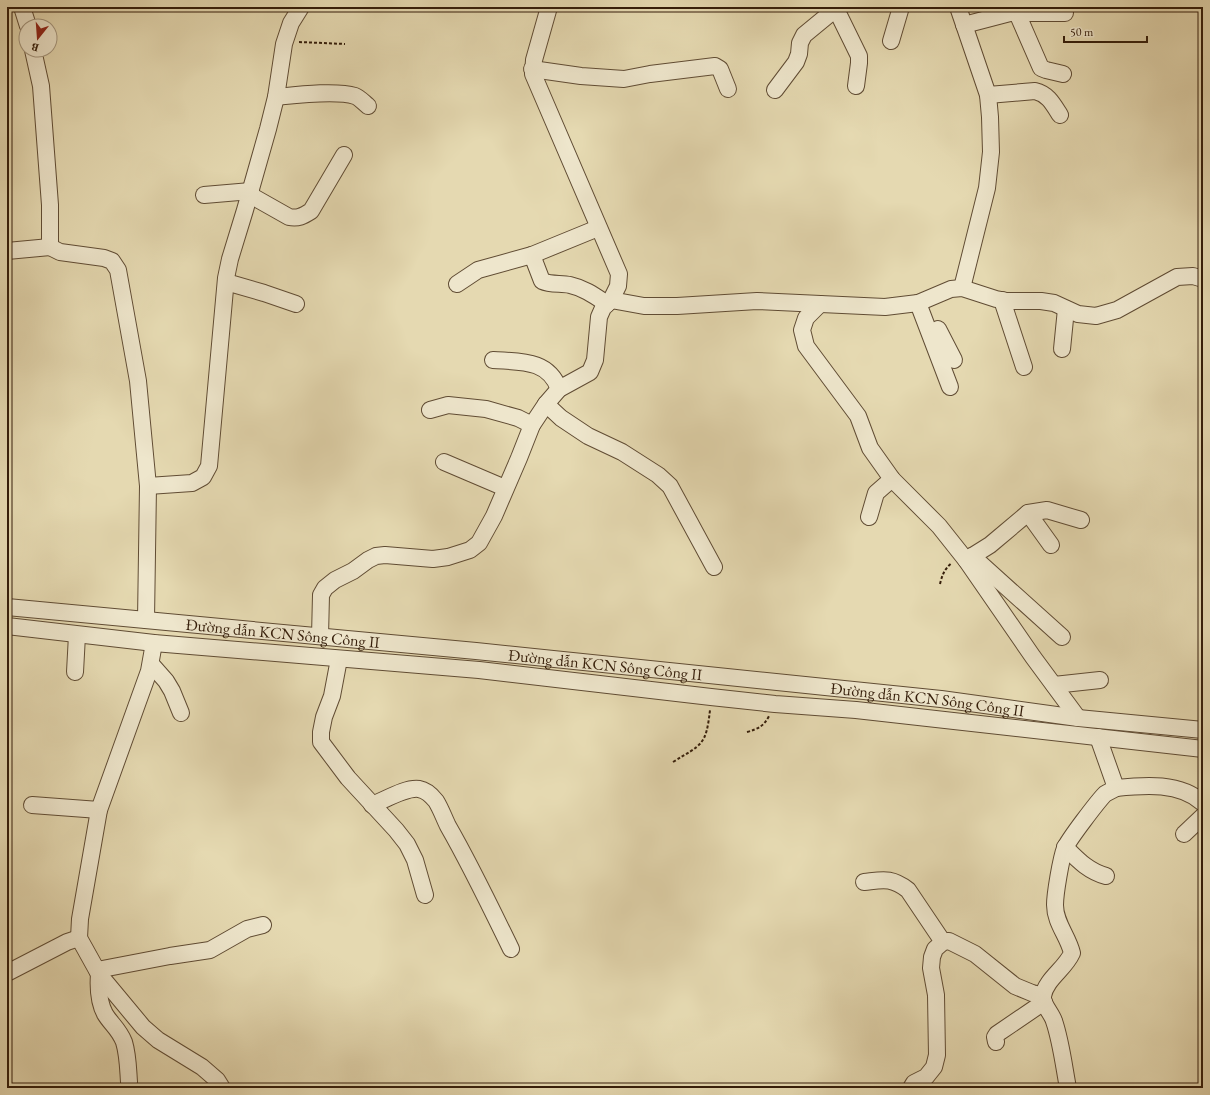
<svg xmlns="http://www.w3.org/2000/svg" width="1210" height="1095" viewBox="0 0 1210 1095" font-family="'EB Garamond',serif">
<style>
.lines{fill:none;stroke-linecap:round;stroke-linejoin:round}
.minor-casing{stroke:#604c34;stroke-width:18}
.path{stroke:#341d0a;stroke-width:2;stroke-dasharray:3 2;stroke-linecap:butt}
.minor{stroke:#eee6cc;stroke-width:16}
.labels{text-anchor:middle;stroke-width:3.5;stroke-linejoin:round;paint-order:stroke}
.street-label{font-size:16px;fill:#341d0a;stroke:#eee6cc}
</style>
<rect width="100%" height="100%" fill="#e5d9b1"/>
<filter id="stains"><feTurbulence type="fractalNoise" baseFrequency=".005" numOctaves="4"/><feColorMatrix values="0 0 0 0 .2 0 0 0 0 .09 0 0 0 0 .02 0 0 0 .5 -.17"/></filter>
<radialGradient id="worn" r=".72"><stop offset=".6" stop-color="#630" stop-opacity="0"/><stop offset="1" stop-color="#630" stop-opacity=".3"/></radialGradient>
<g class="lines">
<defs>
<g id="minor">
<path d="M22 7 28 26"/>
<path d="M958 7 988 95 990 117 991 152 987 188 962 288"/>
<path d="M836 9 859 56V63L856 86"/>
<path d="M1017 13 1041 68 1046 70 1063 74"/>
<path d="M964 25 1010 13H1065"/>
<path d="M891 41 901 7"/>
<path d="M33 50 41 86 50 205V247L60 252 104 258 112 261 118 270 138 381 148 486 146 620"/>
<path d="M532 69 581 76 624 79 650 74 715 66 720 69 728 89"/>
<path d="M775 90 796 62 799 54 800 43 804 35 838 7"/>
<path d="M988 95 1035 91C1048 94 1053 104 1060 115"/>
<path d="M276 97C296 95 336 90 355 96 360 98 364 103 368 106"/>
<path d="M204 195 251 191"/>
<path d="M250 195 289 217C298 219 303 216 311 211L344 155"/>
<path d="M7 251 50 247"/>
<path d="M532 255 542 281C551 285 561 283 570 285 584 288 595 296 607 304"/>
<path d="M226 282 264 293 296 304"/>
<path d="M457 284 478 270 532 255 598 228"/>
<path d="M611 300 644 306H677L757 301 885 307 918 303 951 289 962 288 996 299 1007 301H1041L1054 303 1078 314 1096 316 1117 310 1177 277 1193 276 1203 279"/>
<path d="M1002 300 1024 367"/>
<path d="M918 303 950 387"/>
<path d="M820 304 806 318 802 330 806 346 858 416 870 448 892 479 939 526 966 560 1033 657 1078 718"/>
<path d="M938 329 954 360"/>
<path d="M1062 349 1066 309"/>
<path d="M493 360C520 362 548 359 559 389"/>
<path d="M546 404 561 418 588 436 622 452 658 475 670 486 714 567"/>
<path d="M430 410 448 405 486 409 518 418 532 425"/>
<path d="M444 462 505 488"/>
<path d="M148 486 192 483 203 477 209 466 226 278 230 259 245 210 268 129 276 97 284 44 291 23 301 7"/>
<path d="M1028 513 1051 545"/>
<path d="M869 517 876 493 892 479"/>
<path d="M972 556 1062 637"/>
<path d="M966 560 990 545 1028 513 1047 510 1081 520"/>
<path id="s1" d="M7 607 476 651 941 699 1078 718 1203 730"/>
<path d="M7 626 154 643 479 670 711 697 775 704 856 710 1203 749"/>
<path d="M320 636 321 595 325 588 335 580 353 571 368 560 376 556 385 555 433 559 448 557 470 550 479 543 494 516 519 458 532 425 546 404 559 389 590 372 595 360 599 317 603 308 611 300 618 286 619 274 533 74 534 60 549 7"/>
<path d="M154 643 149 671 99 810 80 919 79 938 99 974 143 1027 158 1040 202 1067 217 1080 222 1088"/>
<path d="M339 659 332 696 324 717 321 732V742L348 778 396 830 407 844 415 860 425 895"/>
<path d="M151 664 166 681 172 691 181 713"/>
<path d="M75 672 77 635"/>
<path d="M1054 685 1100 680"/>
<path d="M1116 788C1145 785 1180 782 1203 803"/>
<path d="M32 805 99 810"/>
<path d="M372 805C385 800 406 787 419 789 425 790 432 796 436 801 441 809 444 818 448 826 471 866 491 908 511 949"/>
<path d="M1184 834 1203 816"/>
<path d="M1065 847C1078 860 1088 871 1106 876"/>
<path d="M864 882C883 880 891 877 908 890L943 942"/>
<path d="M97 970 170 956 210 950 247 929 263 925"/>
<path d="M7 973 67 942 79 938"/>
<path d="M99 974C98 987 99 1003 105 1014 111 1024 119 1029 124 1042 128 1055 128 1068 129 1082"/>
<path d="M996 1042 995 1037 997 1034 1044 1002"/>
<path d="M911 1088 914 1083 926 1077 934 1067 937 1055 936 995 931 968 932 957 935 949 943 942 949 941 975 954 1015 986 1032 993 1043 996"/>
<path d="M1068 1088C1064 1067 1061 1041 1054 1021 1052 1014 1042 1004 1043 996 1046 979 1065 969 1072 953 1068 936 1055 923 1055 905 1055 894 1061 858 1065 848 1069 839 1098 801 1105 794 1108 792 1113 790 1116 788L1098 737"/>
</g>
</defs>
<use href="#minor" class="minor-casing"/>
<g class="path">
<path d="M299 42 345 44"/>
<path d="M940 584C942 575 945 568 952 563"/>
<path d="M747 732C758 729 764 726 769 716"/>
<path d="M673 762C702 744 706 746 710 710"/>
</g>
<use href="#minor" class="minor"/>
</g>
<g class="labels">
<g class="street-label">
<text dy="6" stroke="none"><textPath href="#s1" startOffset="277">Đường dẫn KCN Sông Công II</textPath></text>
<text dy="6" stroke="none"><textPath href="#s1" startOffset="601">Đường dẫn KCN Sông Công II</textPath></text>
<text dy="6" stroke="none"><textPath href="#s1" startOffset="925">Đường dẫn KCN Sông Công II</textPath></text>
</g>
</g>
<rect width="1210" height="1095" fill="none" stroke="#e5d9b1" stroke-width="24"/>
<rect x="8" y="8" width="1194" height="1079" fill="none" stroke="#341d0a" stroke-width="2"/>
<rect x="12" y="12" width="1186" height="1071" fill="none" stroke="#341d0a"/>
<g transform="translate(38 38) rotate(197)"><circle r="19" fill="#eee6cc" stroke="#a4967e"/>
<path d="M0-3L7 15L0 10L-7 15Z" fill="#8f2418"/>
<text y="-6" font-size="11" font-weight="bold" text-anchor="middle" fill="#341d0a">B</text>
</g>
<path d="M1064 36v6h83v-6" fill="none" stroke="#341d0a" stroke-width="2"/>
<text x="1070" y="36" font-size="12" fill="#341d0a" stroke="#eee6cc" stroke-width="3" paint-order="stroke">50 m</text>
<rect width="100%" height="100%" filter="url(#stains)"/>
<rect width="100%" height="100%" fill="url(#worn)"/>
</svg>
